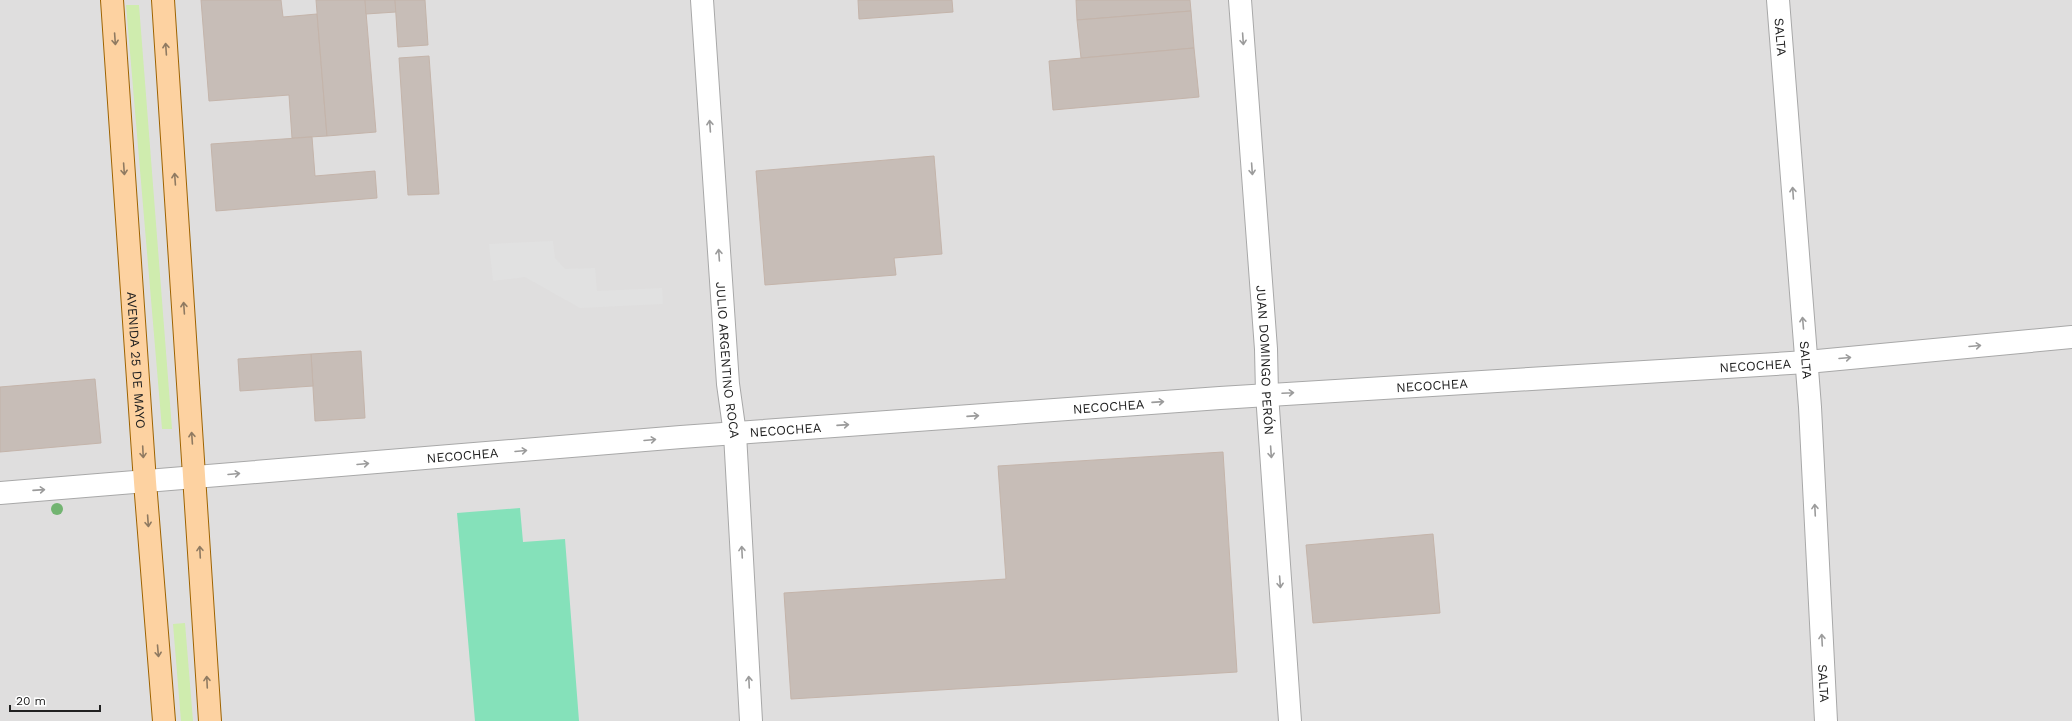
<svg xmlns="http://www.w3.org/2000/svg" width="2072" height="721" viewBox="0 0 2072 721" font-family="'Work Sans',sans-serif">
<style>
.residential{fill:#dfdede}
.grass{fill:#cfecae}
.pitch{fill:#85e1ba}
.parking{fill:#e1e1e1}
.building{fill:#c7bdb7;stroke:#c4b4aa}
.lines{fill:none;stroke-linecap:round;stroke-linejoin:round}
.street-casing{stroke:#a8a8a8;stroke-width:24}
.primary-casing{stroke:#9e6300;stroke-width:24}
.street{stroke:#fff;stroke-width:22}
.primary{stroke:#fdd2a1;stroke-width:22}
.tree{fill:#72b471}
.oneway{stroke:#8f7a61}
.oneway2{stroke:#9b9b9b}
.labels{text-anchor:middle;stroke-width:3;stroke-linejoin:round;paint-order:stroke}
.street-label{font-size:13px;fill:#212121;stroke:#fff}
</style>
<rect width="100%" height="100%" fill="#f1eee8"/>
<rect class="residential" x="0" y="0" width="2072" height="721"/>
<g class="grass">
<path d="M126 5H139L172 429H162Z"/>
<path d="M185 623 193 721H181L173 624Z"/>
</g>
<path class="pitch" d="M520 508 523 542 565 539 579 721H475L457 513Z"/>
<path class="parking" d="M553 241 555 258 565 269 595 268 597 291 662 288 663 304 580 308 525 277 493 281 489 244Z"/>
<g class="building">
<path d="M201 0H281L283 17 317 14 327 136 292 138 289 95 209 101Z"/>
<path d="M316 0H365L376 132 327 136Z"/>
<path d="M365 0H395L396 12 366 14Z"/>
<path d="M395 0H425L428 45 398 47Z"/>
<path d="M858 0H952L953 12 859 19Z"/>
<path d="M1076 0H1190L1191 11 1077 20Z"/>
<path d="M1191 11 1194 48 1081 58 1077 20Z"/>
<path d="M1194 48 1199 97 1053 110 1049 61Z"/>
<path d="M429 56 439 194 408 195 399 58Z"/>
<path d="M312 137 315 176 375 171 377 198 216 211 211 144Z"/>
<path d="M934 156 942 254 894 258 896 275 765 285 756 171Z"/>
<path d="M361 351 365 418 315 421 311 354Z"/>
<path d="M311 354 313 386 240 391 238 359Z"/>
<path d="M95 379 101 443 0 452V387Z"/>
<path d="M1223 452 1237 672 791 699 784 593 1006 579 998 466Z"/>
<path d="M1433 534 1440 613 1313 623 1306 545Z"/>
</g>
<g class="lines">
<defs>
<g id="street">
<path id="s1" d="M702 0 728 384 735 434 751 721"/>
<path id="s2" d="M1240 0 1266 349 1267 394 1290 721"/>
<path id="s3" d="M1778 0 1810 407 1826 721"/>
<path id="s4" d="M0 493 681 437 1220 398 1807 362 2072 337"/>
</g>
<g id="primary">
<path id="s5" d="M112 0 145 482 164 721"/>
<path d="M163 0 210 721"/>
</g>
</defs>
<use href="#street" class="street-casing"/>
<use href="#primary" class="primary-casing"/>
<use href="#street" class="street"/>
<use href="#primary" class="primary"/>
</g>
<circle class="tree" cx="57" cy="509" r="6"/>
<defs><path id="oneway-shaft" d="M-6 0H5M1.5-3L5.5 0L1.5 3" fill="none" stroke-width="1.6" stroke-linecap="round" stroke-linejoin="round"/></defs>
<g class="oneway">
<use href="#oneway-shaft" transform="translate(115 39) rotate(86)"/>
<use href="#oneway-shaft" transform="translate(166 49) rotate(-94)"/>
<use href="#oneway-shaft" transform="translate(124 169) rotate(86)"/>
<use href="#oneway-shaft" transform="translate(175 179) rotate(-94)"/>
<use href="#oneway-shaft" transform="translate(184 308) rotate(-94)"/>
<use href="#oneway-shaft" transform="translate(192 438) rotate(-94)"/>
<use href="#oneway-shaft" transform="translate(143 452) rotate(87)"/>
<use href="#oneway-shaft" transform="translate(148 521) rotate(86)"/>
<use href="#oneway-shaft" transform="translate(200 552) rotate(-93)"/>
<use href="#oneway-shaft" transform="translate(158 651) rotate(85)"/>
<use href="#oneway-shaft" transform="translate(207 682) rotate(-93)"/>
</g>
<g class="oneway2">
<use href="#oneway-shaft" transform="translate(1243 39) rotate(86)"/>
<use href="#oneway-shaft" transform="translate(710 126) rotate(-94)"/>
<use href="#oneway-shaft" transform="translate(1252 169) rotate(86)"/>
<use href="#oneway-shaft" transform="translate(1793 193) rotate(-94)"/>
<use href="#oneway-shaft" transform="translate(719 255) rotate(-94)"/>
<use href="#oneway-shaft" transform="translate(1803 323) rotate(-95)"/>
<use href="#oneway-shaft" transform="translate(1975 346) rotate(-5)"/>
<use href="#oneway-shaft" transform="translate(1845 358) rotate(-5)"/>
<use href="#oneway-shaft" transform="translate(1288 393) rotate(-3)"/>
<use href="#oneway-shaft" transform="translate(1158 402) rotate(-4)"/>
<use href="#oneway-shaft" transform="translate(973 416) rotate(-4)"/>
<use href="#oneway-shaft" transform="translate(843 425) rotate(-4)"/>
<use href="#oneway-shaft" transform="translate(650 440) rotate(-5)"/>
<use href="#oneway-shaft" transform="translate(521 451) rotate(-5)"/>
<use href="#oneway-shaft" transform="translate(1271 452) rotate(86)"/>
<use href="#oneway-shaft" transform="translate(363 464) rotate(-5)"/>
<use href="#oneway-shaft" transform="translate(234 474) rotate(-5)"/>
<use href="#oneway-shaft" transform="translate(39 490) rotate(-4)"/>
<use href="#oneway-shaft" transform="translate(1815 510) rotate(-93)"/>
<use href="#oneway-shaft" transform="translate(742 552) rotate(-93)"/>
<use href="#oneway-shaft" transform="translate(1280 582) rotate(86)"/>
<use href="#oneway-shaft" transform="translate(1822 640) rotate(-93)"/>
<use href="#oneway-shaft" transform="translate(749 682) rotate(-93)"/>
</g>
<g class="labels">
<g class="street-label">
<text dy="5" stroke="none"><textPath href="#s3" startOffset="37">SALTA</textPath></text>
<text dy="5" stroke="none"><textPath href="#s1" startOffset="361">JULIO ARGENTINO ROCA</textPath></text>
<text dy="5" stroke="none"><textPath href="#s2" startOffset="361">JUAN DOMINGO PERÓN</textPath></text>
<text dy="5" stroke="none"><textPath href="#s3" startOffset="361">SALTA</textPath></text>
<text dy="5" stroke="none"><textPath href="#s5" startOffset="361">AVENIDA 25 DE MAYO</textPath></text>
<text dy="5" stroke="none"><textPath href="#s4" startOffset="1760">NECOCHEA</textPath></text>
<text dy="5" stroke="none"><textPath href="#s4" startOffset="1436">NECOCHEA</textPath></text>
<text dy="5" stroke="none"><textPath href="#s4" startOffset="1112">NECOCHEA</textPath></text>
<text dy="5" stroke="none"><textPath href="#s4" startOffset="788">NECOCHEA</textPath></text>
<text dy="5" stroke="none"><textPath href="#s4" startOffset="464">NECOCHEA</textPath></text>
<text dy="5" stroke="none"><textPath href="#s3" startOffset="685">SALTA</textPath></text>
</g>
</g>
<path d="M10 705v6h90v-6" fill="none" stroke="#212121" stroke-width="2"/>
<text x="16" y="705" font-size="12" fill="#212121" stroke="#ffffff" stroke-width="3" paint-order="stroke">20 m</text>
</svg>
